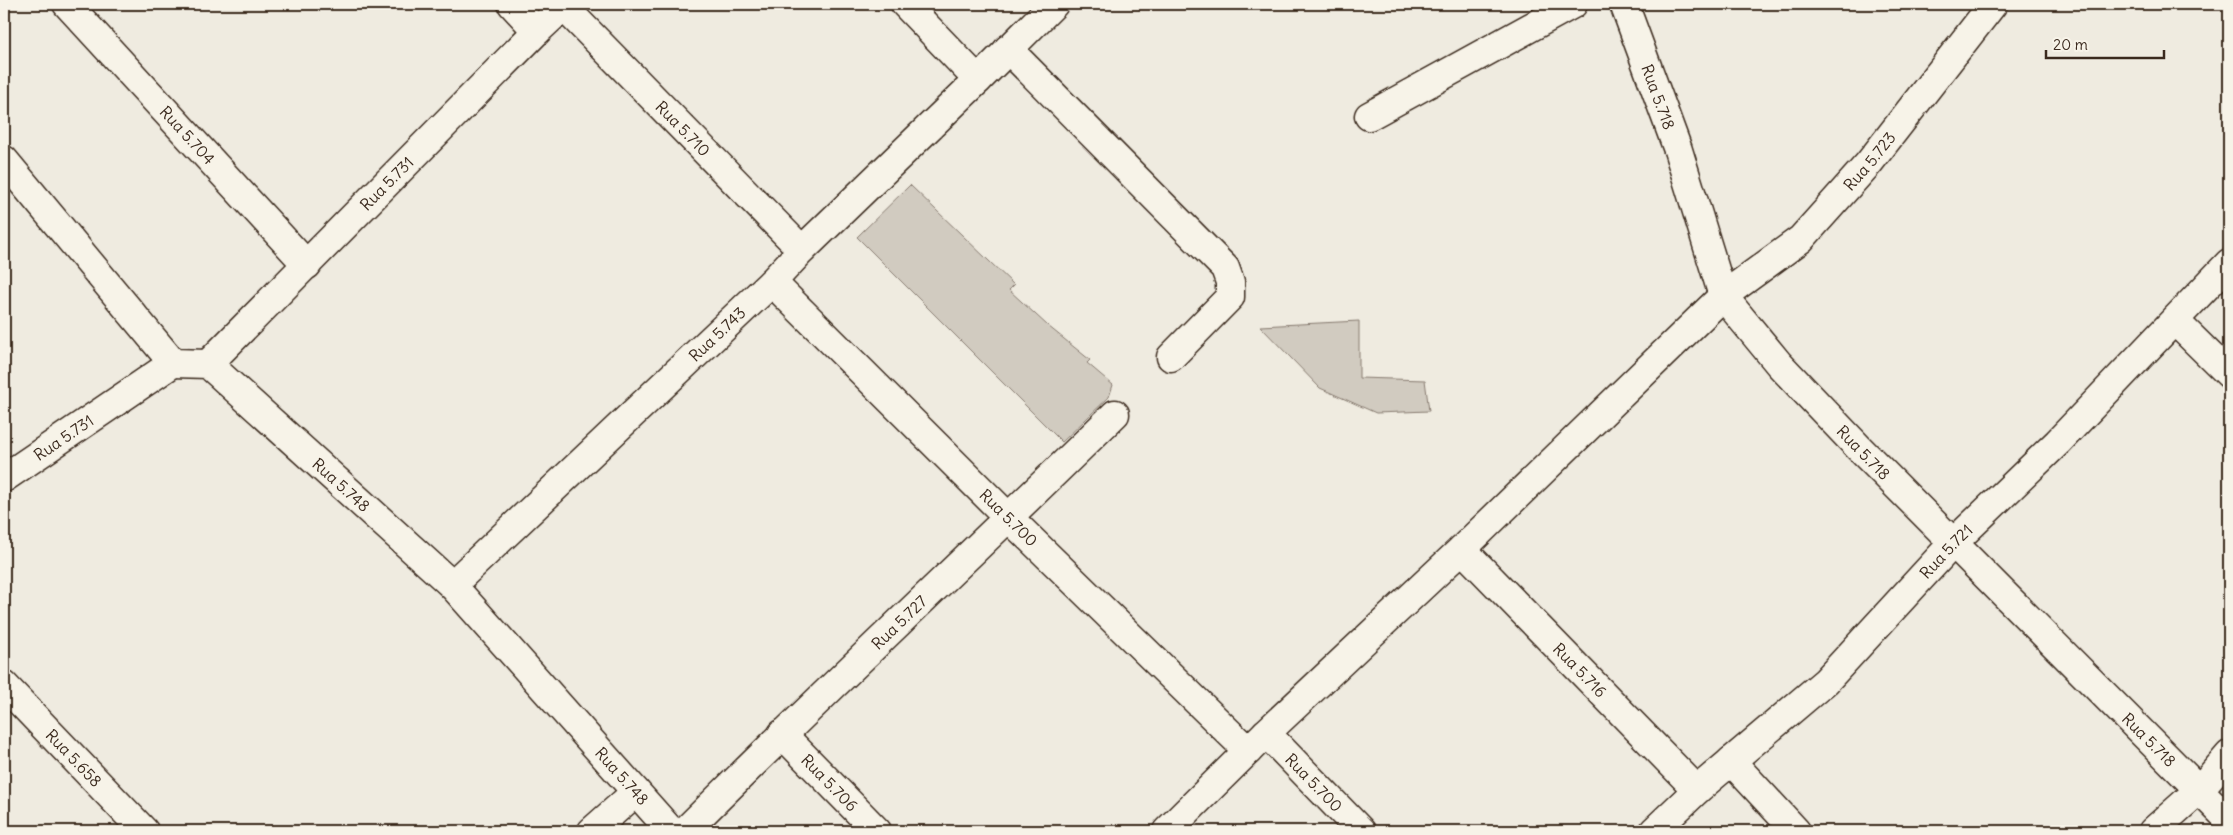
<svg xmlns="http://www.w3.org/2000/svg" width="2233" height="835" viewBox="0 0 2233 835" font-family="Delius,sans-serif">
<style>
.grass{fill:#d1cbc0;stroke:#867a6f}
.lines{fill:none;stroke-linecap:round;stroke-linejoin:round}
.street-casing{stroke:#3b2a1e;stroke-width:31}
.street{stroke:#f7f3e8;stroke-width:28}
.labels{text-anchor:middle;stroke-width:4;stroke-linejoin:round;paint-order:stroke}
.street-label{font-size:16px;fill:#3b2a1e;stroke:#f7f3e8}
</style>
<rect width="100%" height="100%" fill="#efebe0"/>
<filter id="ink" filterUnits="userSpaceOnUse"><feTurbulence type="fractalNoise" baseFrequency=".02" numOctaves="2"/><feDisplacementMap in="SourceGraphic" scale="10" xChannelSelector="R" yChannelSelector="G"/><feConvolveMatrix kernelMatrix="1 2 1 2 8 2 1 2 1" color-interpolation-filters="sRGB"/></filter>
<g filter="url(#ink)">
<g class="grass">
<path d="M910 185 1014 285 1009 290 1048 326 1090 360 1087 363 1113 385 1109 397 1062 442 857 237Z"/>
<path d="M1359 321V378L1425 380 1429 411 1376 413 1320 388 1260 326Z"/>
</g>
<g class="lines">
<defs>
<g id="street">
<path id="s1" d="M67 4 307 265"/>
<path d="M512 4 537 31"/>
<path d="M905 4 978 80"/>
<path id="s2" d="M1624 4 1678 150 1723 296 1779 364 1859 448 2229 820"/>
<path id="s3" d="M564 7 802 250"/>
<path d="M1008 49 1225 268 1230 282V297L1171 357"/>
<path d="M1369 116 1573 4"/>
<path id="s4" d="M4 160 173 363 208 364 452 585 671 831"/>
<path id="s5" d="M772 282 1009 518 1248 751"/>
<path d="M2175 321 2229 374"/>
<path id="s6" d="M208 364 537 31 566 4"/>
<path id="s7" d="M4 478 173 363"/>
<path id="s8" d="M1462 549 1697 790"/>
<path id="s9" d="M452 585 772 282 802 250 978 80 1054 4"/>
<path id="s10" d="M4 685 144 831"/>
<path id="s11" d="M1266 733 1361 831"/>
<path id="s12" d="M782 734 877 831"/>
<path d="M1731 761 1796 831"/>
<path d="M592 831 636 792"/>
<path id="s13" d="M685 831C826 690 972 554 1115 414"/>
<path id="s14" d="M1167 831 1266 733 1462 549 1723 296 1801 239 1869 163 1993 4"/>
<path id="s15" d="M1654 831 1697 790 1826 681 1953 543 2058 442 2229 263"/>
<path d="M2153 831 2199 790 2229 755"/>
</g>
</defs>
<use href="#street" class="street-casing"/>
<use href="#street" class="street"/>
</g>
</g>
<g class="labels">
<g class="street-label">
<text dy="6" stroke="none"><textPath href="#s2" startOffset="99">Rua 5.718</textPath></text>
<text dy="6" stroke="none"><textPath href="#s3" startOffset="170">Rua 5.710</textPath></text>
<text dy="6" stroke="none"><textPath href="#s1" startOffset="178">Rua 5.704</textPath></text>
<text dy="6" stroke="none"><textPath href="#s14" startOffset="972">Rua 5.723</textPath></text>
<text dy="6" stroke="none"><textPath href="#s6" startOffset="254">Rua 5.731</textPath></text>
<text dy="6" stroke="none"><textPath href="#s9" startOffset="365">Rua 5.743</textPath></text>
<text dy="6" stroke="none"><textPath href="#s7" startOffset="72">Rua 5.731</textPath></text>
<text dy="6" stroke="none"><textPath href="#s2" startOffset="519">Rua 5.718</textPath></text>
<text dy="6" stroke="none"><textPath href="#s4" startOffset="479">Rua 5.748</textPath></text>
<text dy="6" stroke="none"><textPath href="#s5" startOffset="334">Rua 5.700</textPath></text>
<text dy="6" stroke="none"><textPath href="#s15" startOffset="405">Rua 5.721</textPath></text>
<text dy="6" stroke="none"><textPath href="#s13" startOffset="299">Rua 5.727</textPath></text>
<text dy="6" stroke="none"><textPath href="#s8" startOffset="169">Rua 5.716</textPath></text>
<text dy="6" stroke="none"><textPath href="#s2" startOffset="924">Rua 5.718</textPath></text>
<text dy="6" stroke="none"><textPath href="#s10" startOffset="101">Rua 5.658</textPath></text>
<text dy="6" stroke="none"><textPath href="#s4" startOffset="884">Rua 5.748</textPath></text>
<text dy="6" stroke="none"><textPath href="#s11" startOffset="69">Rua 5.700</textPath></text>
<text dy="6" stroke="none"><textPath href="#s12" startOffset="68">Rua 5.706</textPath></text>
</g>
</g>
<rect width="2233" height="835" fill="none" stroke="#f7f3e8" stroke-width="20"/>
<rect x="10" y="10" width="2213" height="815" fill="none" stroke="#3b2a1e" stroke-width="2" filter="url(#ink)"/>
<path d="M2046 50v8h118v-8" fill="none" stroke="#3b2a1e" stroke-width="2.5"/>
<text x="2053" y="50" font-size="15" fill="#3b2a1e" stroke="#f7f3e8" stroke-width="4" paint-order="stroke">20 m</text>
</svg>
